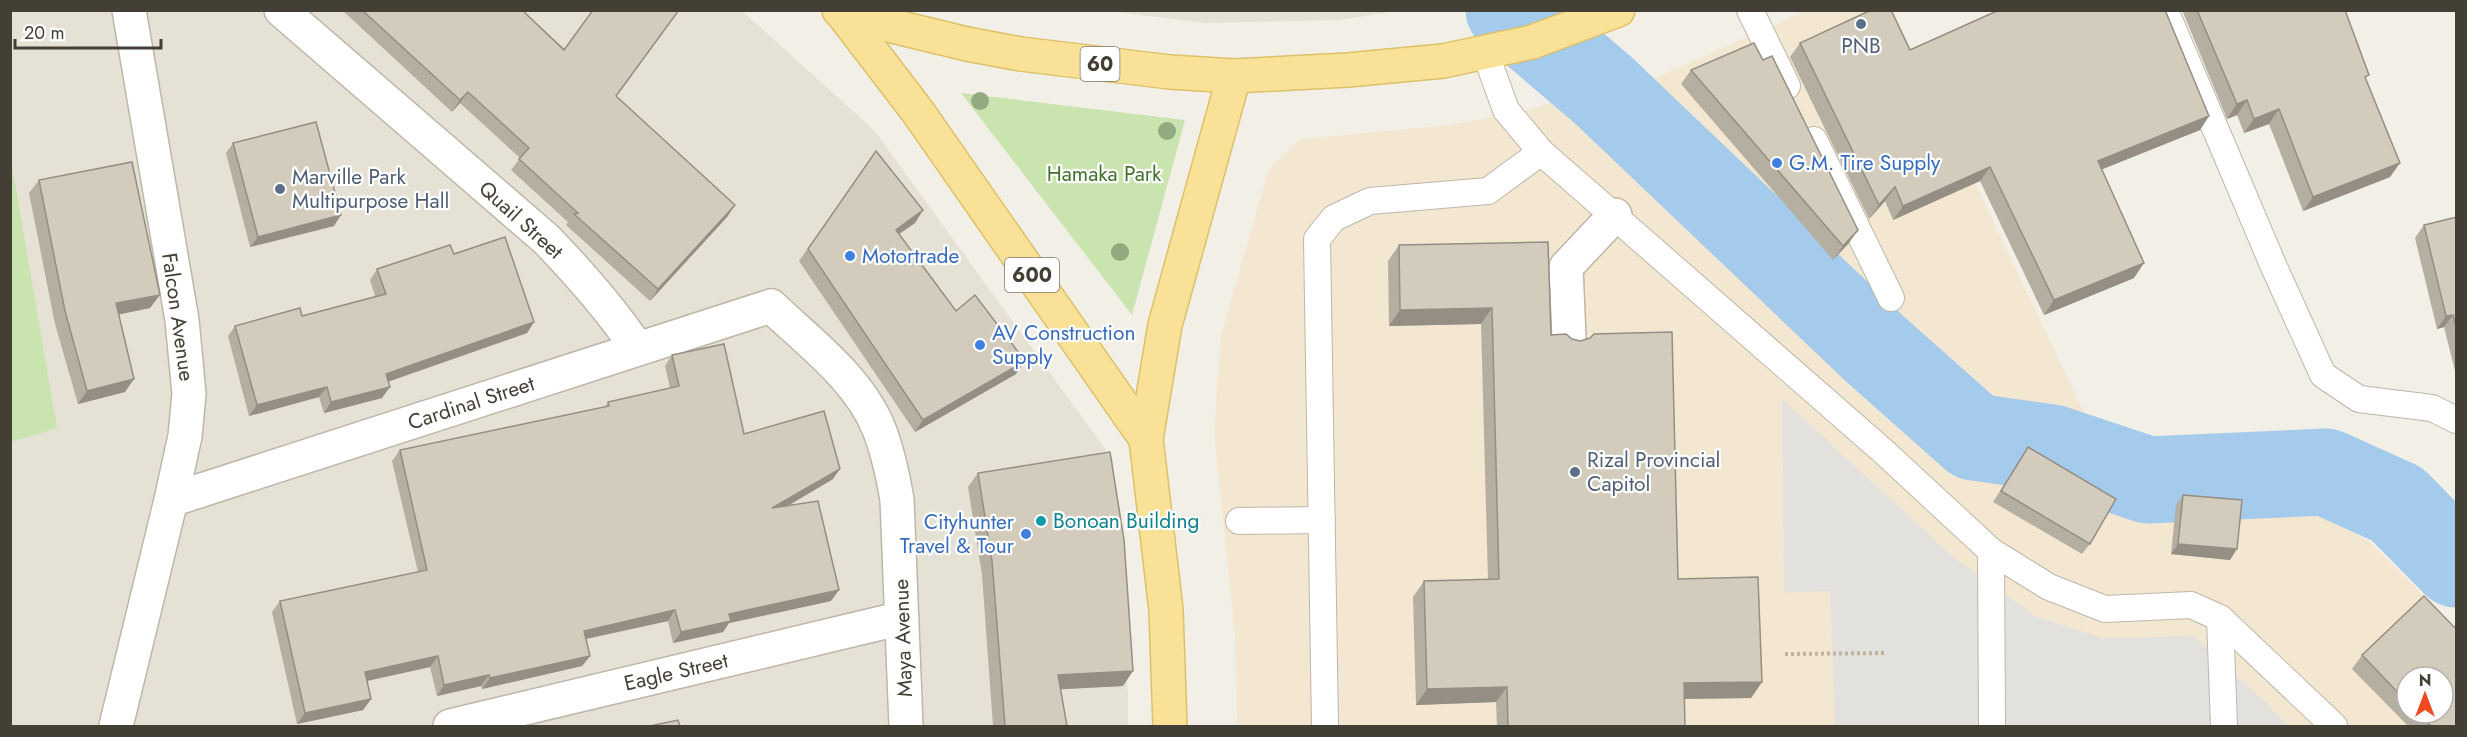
<svg xmlns="http://www.w3.org/2000/svg" width="2467" height="737" viewBox="0 0 2467 737" font-family="Jost,sans-serif">
<style>
.residential{fill:#e5e1d4}
.commercial{fill:#f3e7d1;fill-rule:evenodd}
.green{fill:#cae4b0}
.parking{fill:#e3e1dd}
.lines{fill:none;stroke-linecap:round;stroke-linejoin:round}
.river{stroke:#a4cbec;stroke-width:87}
.service-casing{stroke:#bdb7a9;stroke-width:28}
.pedestrian-casing{stroke:#bdb7a9;stroke-width:36}
.minor-casing{stroke:#bdb7a9;stroke-width:36}
.primary-casing{stroke:#ddc068;stroke-width:36}
.path{stroke:#beb39b;stroke-width:4;stroke-dasharray:3 3;stroke-linecap:butt}
.service{stroke:#fff;stroke-width:26}
.pedestrian{stroke:#fff;stroke-width:33}
.minor{stroke:#fff;stroke-width:33}
.primary{stroke:#f9e297;stroke-width:33}
.tree{fill:#92aa80}
.wall{fill:#b5afa2;fill-rule:evenodd}
.shaded-wall{fill:#948e84}
.building{fill:#d3cbbc;stroke:#948e84;stroke-width:1.5}
.service-dot{fill:#5c6f8a;stroke:#fff;stroke-width:2}
.shop-dot{fill:#3f7fe0;stroke:#fff;stroke-width:2}
.culture-dot{fill:#0f9aa8;stroke:#fff;stroke-width:2}
.labels{text-anchor:middle;stroke-width:4.5;stroke-linejoin:round;paint-order:stroke}
.shield{fill:#fff;stroke:#7c7972;stroke-width:1.5}
.shield-label{font-size:20px;font-weight:bold;fill:#443f35}
.service-label{font-size:21px;fill:#4e5e75;stroke:#fff;text-anchor:start}
.shop-label{font-size:21px;fill:#366cbe;stroke:#fff;text-anchor:start}
.park-label{font-size:21px;fill:#43722c;stroke:#fff}
.street-label{font-size:21px;fill:#443f35;stroke:#fff}
.culture-label{font-size:21px;fill:#0d838f;stroke:#fff;text-anchor:start}
</style>
<rect width="100%" height="100%" fill="#f2efe6"/>
<g class="residential">
<path d="M10 11H742L874 130 1113 460 1128 695V726H11Z"/>
<path d="M1109 11H1397L1339 20 1206 23Z"/>
</g>
<g class="commercial">
<path d="M1806 11H1893L2102 450 1961 400 1639 85Z"/>
<path d="M1578 94 1950 436 1974 448 2021 453 2121 492 2231 504 2320 509 2373 545 2456 629V726H1237L1235 638 1214 431 1221 335 1269 169 1301 139 1450 125 1532 109ZM2407 677H2443V713H2407Z"/>
</g>
<g class="green">
<path d="M961 93 1185 120 1132 315Z"/>
<path d="M11 160 57 428 11 442H10Z"/>
</g>
<path class="parking" d="M1782 399 1952 556 2037 617 2103 638 2194 636 2290 726H1835L1830 591 1784 593Z"/>
<g class="lines">
<path class="river" d="M1509 10 1603 90 1875 349 1974 437 2052 448 2148 480 2326 472 2397 504 2456 564"/>
<defs>
<g id="service">
<path d="M1750 10 1787 86"/>
<path d="M2165 10 2274 267 2323 375 2359 399 2432 408 2456 420"/>
<path d="M1485 52 1506 110 1541 152 1883 451 1991 551 2049 587 2105 609 2191 605 2220 618 2334 726"/>
<path d="M1814 140 1891 298"/>
<path d="M1239 521 1322 520"/>
<path d="M1991 551 1992 726"/>
<path d="M2220 618 2224 726"/>
<path d="M1325 726 1317 239 1334 218 1370 201 1488 191 1541 152"/>
</g>
<path id="pedestrian" d="M1569 338 1566 267 1615 215"/>
<g id="minor">
<path d="M281 10 546 239C580 274 610 308 637 348"/>
<path d="M171 500 771 306C809 342 859 379 879 429 888 452 893 476 897 500L906 726"/>
<path d="M116 726 171 500 185 436 189 394 182 320 129 10"/>
<path d="M450 726 902 618"/>
</g>
<g id="primary">
<path d="M839 10 843 14 967 44 1021 54 1170 72 1234 76 1348 70 1443 61 1532 42 1618 10"/>
<path d="M843 14 918 112 1146 439"/>
<path d="M1170 726 1166 610 1146 439 1165 325 1234 76"/>
</g>
</defs>
<use href="#service" class="service-casing"/>
<use href="#pedestrian" class="pedestrian-casing"/>
<use href="#minor" class="minor-casing"/>
<use href="#primary" class="primary-casing"/>
<path class="path" d="M1785 654 1887 653"/>
<use href="#service" class="service"/>
<use href="#pedestrian" class="pedestrian"/>
<use href="#minor" class="minor"/>
<use href="#primary" class="primary"/>
</g>
<g class="tree">
<circle cx="980" cy="101" r="9"/>
<circle cx="1167" cy="131" r="9"/>
<circle cx="1120" cy="252" r="9"/>
</g>
<g class="wall">
<path d="M342 10H522L735 205 727 217 650 301 566 225 568 222 511 170 520 158 460 103 452 112Z"/>
<path d="M2182 10H2345L2366 79 2390 177 2303 211 2269 124 2244 133 2237 115 2227 119Z"/>
<path d="M1800 43 1910 50 2209 116 2200 130 2102 169 2134 278 2044 315 1980 181 1893 220 1885 201 1869 219 1790 57Z"/>
<path d="M1763 60 1858 230 1848 244 1833 260 1681 84 1691 70Z"/>
<path d="M233 143 334 226 250 247 226 153Z"/>
<path d="M876 151 923 210 915 223 899 234 956 311 1016 374 915 432 799 261Z"/>
<path d="M39 180 150 308 118 314 125 392 78 404 55 324 29 193Z"/>
<path d="M2457 217V379L2444 327 2437 329 2415 238 2424 225Z"/>
<path d="M1399 245 1551 335 1678 579 1762 682 1751 698 1685 699V726H1497L1496 702 1416 705 1413 597 1424 581 1488 580 1481 324 1389 326 1388 261Z"/>
<path d="M454 254 534 322 527 333 388 381 382 398 324 413 319 397 249 416 228 336 235 326 302 316 375 296 370 280 377 269Z"/>
<path d="M672 355 744 434 833 479 788 506 831 601 729 623 723 632 673 643 668 621 586 639 590 656 582 666 482 689 481 686 437 696 430 667 367 681 371 699 363 710 297 724 272 612 280 601 418 572 392 461 400 450 605 407 608 402 670 388 665 366Z"/>
<path d="M2028 447 2090 544 2082 554 1993 502Z"/>
<path d="M978 473 1123 686 1060 689 1067 726H993L982 575 968 487Z"/>
<path d="M2183 495 2230 560 2171 554 2176 505Z"/>
<path d="M2424 596 2457 630V726H2408L2352 669 2362 655ZM2407 677H2443V713H2407Z"/>
</g>
<g class="shaded-wall">
<path d="M468 92 460 103 452 112 460 100Z"/>
<path d="M2247 100 2237 115 2227 119 2237 104Z"/>
<path d="M2279 109 2269 124 2244 133 2254 119Z"/>
<path d="M2209 116 2200 130 2088 175 2098 161Z"/>
<path d="M2400 163 2390 177 2303 211 2313 197Z"/>
<path d="M1990 167 1980 181 1893 220 1903 206Z"/>
<path d="M1895 187 1885 201 1869 219 1879 205Z"/>
<path d="M735 205 727 217 650 301 658 289Z"/>
<path d="M923 210 915 223 887 242 896 230Z"/>
<path d="M341 215 334 226 250 247 258 237Z"/>
<path d="M1858 230 1848 244 1833 260 1843 246Z"/>
<path d="M2144 263 2134 278 2044 315 2054 300Z"/>
<path d="M160 295 150 308 107 317 116 303Z"/>
<path d="M1492 308 1481 324 1389 326 1400 310Z"/>
<path d="M2453 315 2444 327 2437 329 2446 316Z"/>
<path d="M534 322 527 333 379 385 386 374Z"/>
<path d="M1025 361 1016 374 915 432 923 420Z"/>
<path d="M134 379 125 392 78 404 87 391Z"/>
<path d="M327 387 319 397 249 416 257 405Z"/>
<path d="M390 387 382 398 324 413 331 402Z"/>
<path d="M840 469 833 479 765 519 772 508Z"/>
<path d="M2178 544 2237 549 2230 560 2171 554Z"/>
<path d="M839 590 831 601 729 623 723 632 673 643 681 632 729 614Z"/>
<path d="M675 610 668 621 576 641 584 631Z"/>
<path d="M438 656 430 667 357 683 365 672Z"/>
<path d="M590 656 582 666 482 689 490 678Z"/>
<path d="M1133 671 1123 686 1048 690 1058 675Z"/>
<path d="M489 675 481 686 437 696 444 685Z"/>
<path d="M1762 682 1751 698 1673 699 1684 683Z"/>
<path d="M1507 687 1496 702 1416 705 1427 689Z"/>
<path d="M371 699 363 710 297 724 305 713Z"/>
</g>
<g class="building">
<path d="M362 10H522L564 50 593 10H679L616 96 735 205 658 289 574 214 578 213 519 159 529 148 468 92 460 100Z"/>
<path d="M1871 10H1891L1910 50 1999 10H2165L2209 116 2098 161 2144 263 2054 300 1990 167 1903 206 1895 187 1879 205 1800 43Z"/>
<path d="M2197 10H2345L2369 75 2365 77 2400 163 2313 197 2279 109 2254 119 2247 100 2237 104Z"/>
<path d="M1754 43 1763 60 1772 56 1858 230 1843 246 1691 70Z"/>
<path d="M316 122 341 215 258 237 233 143Z"/>
<path d="M876 151 923 210 896 230 956 311 975 295 1025 361 923 420 808 249Z"/>
<path d="M132 162 160 295 116 303 134 379 87 391 65 311 39 180Z"/>
<path d="M2457 217V330L2453 315 2446 316 2424 225Z"/>
<path d="M505 237 534 322 386 374 390 387 331 402 327 387 257 405 235 326 300 308 302 316 386 294 377 269 450 245 454 254Z"/>
<path d="M1548 242 1551 335 1566 334 1572 339 1580 341 1590 338 1594 334 1672 332 1678 579 1758 577 1762 682 1684 683 1685 726H1508L1507 687 1427 689 1424 581 1499 579 1492 308 1400 310 1399 245Z"/>
<path d="M724 344 744 434 824 411 840 469 772 508 818 501 839 590 729 614 731 621 681 632 675 610 584 631 590 656 490 678 489 675 444 685 438 656 365 672 371 699 305 713 280 601 427 570 400 450 609 406 608 402 679 386 672 355Z"/>
<path d="M2028 447 2116 499 2090 544 2001 491Z"/>
<path d="M1110 452 1124 540 1133 671 1058 675 1067 726H1005L992 561 978 473Z"/>
<path d="M2183 495 2242 500 2237 549 2178 544Z"/>
<path d="M2424 596 2457 630V726H2431L2418 713H2443V677H2407V702L2362 655Z"/>
<path d="M678 720 680 726H650Z"/>
</g>
<g class="service-dot">
<circle cx="1861" cy="24" r="6"/>
<circle cx="280" cy="189" r="6"/>
<circle cx="1575" cy="472" r="6"/>
</g>
<g class="shop-dot">
<circle cx="1777" cy="163" r="6"/>
<circle cx="850" cy="256" r="6"/>
<circle cx="980" cy="345" r="6"/>
<circle cx="1026" cy="534" r="6"/>
</g>
<circle class="culture-dot" cx="1041" cy="521" r="6"/>
<g class="labels">
<g class="shield">
<rect x="1080.5" y="47" width="39" height="34" rx="4.5"/>
<rect x="1005" y="258" width="54" height="34" rx="4.5"/>
</g>
<g class="shield-label">
<text x="1100" y="71">60</text>
<text x="1032" y="282">600</text>
</g>
<g class="service-label">
<text x="1861" y="53" text-anchor="middle">PNB</text>
<text x="292" y="184">Marville Park<tspan x="292" dy="24">Multipurpose Hall</tspan></text>
<text x="1587" y="467">Rizal Provincial<tspan x="1587" dy="24">Capitol</tspan></text>
</g>
<g class="shop-label">
<text x="1789" y="170">G.M. Tire Supply</text>
<text x="862" y="263">Motortrade</text>
<text x="992" y="340">AV Construction<tspan x="992" dy="24">Supply</tspan></text>
<text x="1014" y="529" text-anchor="end">Cityhunter<tspan x="1014" dy="24">Travel &amp; Tour</tspan></text>
</g>
<g class="park-label">
<text x="1104" y="181">Hamaka Park</text>
</g>
<g class="street-label">
<text transform="translate(521 220) rotate(42)" y="7">Quail Street</text>
<text transform="translate(178 317) rotate(82)" y="7">Falcon Avenue</text>
<text transform="translate(471 403) rotate(-18)" y="7">Cardinal Street</text>
<text transform="translate(903 638) rotate(-92)" y="7">Maya Avenue</text>
<text transform="translate(676 672) rotate(-13)" y="7">Eagle Street</text>
</g>
<g class="culture-label">
<text x="1053" y="528">Bonoan Building</text>
</g>
</g>
<rect width="2467" height="737" fill="none" stroke="#443f35" stroke-width="24"/>
<g transform="translate(2425 695)"><circle r="28" fill="#ffffff" stroke="#b4b2ae" stroke-width="1.5"/>
<path d="M0-4.5L10 22L0 15L-10 22Z" fill="#ef4a20"/>
<text y="-9" font-size="16" font-weight="bold" text-anchor="middle" fill="#443f35">N</text>
</g>
<path d="M15 39v9h146v-9" fill="none" stroke="#443f35" stroke-width="3"/>
<text x="24" y="39" font-size="18" fill="#443f35" stroke="#ffffff" stroke-width="4.5" paint-order="stroke">20 m</text>
</svg>
